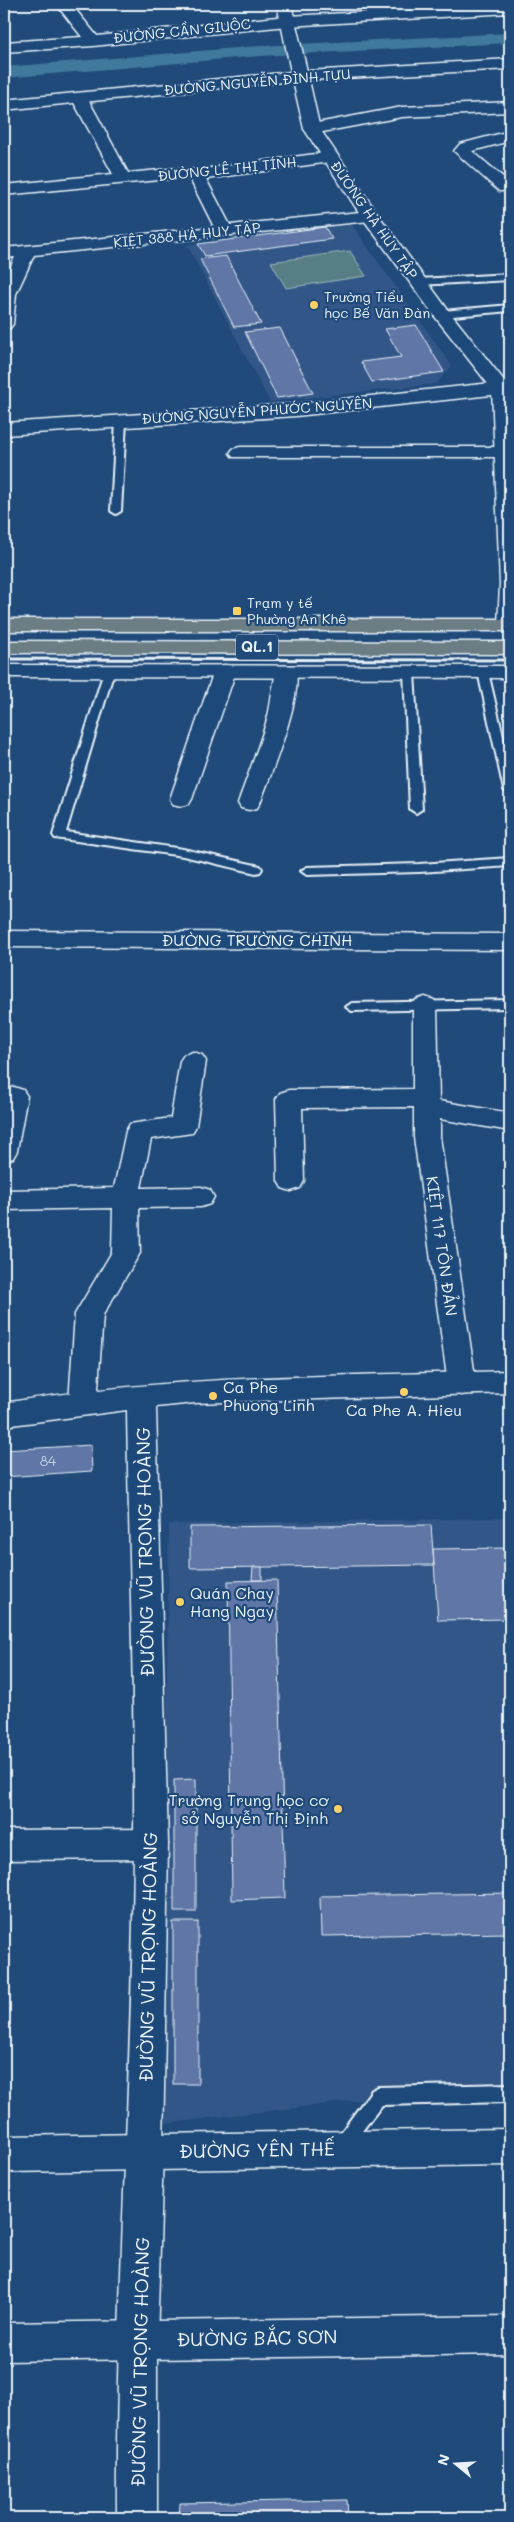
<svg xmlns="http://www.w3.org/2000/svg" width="514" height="2522" viewBox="0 0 514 2522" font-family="Mali,sans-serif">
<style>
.built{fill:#325787}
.green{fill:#567e84;stroke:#9fb8be}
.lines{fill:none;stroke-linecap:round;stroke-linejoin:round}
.canal{fill:#41799c;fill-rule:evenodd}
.building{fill:#5e76a6;stroke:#e8f1f8}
.service-casing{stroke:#e8f1f8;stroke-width:4}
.minor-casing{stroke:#e8f1f8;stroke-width:3}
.tertiary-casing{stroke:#e8f1f8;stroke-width:3}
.trunk-casing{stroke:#e8f1f8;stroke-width:3}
.service{fill:#1f4a7a;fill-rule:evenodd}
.minor{fill:#1f4a7a;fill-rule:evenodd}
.tertiary{fill:#1f4a7a;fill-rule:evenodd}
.trunk{fill:#6c7e84;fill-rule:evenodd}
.rail{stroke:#e8f1f8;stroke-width:3}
.poi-dot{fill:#ffd166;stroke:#1f4a7a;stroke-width:2}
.labels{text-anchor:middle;stroke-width:4.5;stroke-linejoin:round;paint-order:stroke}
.far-street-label{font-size:14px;fill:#e8f1f8;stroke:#1f4a7a}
.far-poi-label{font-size:14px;fill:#e8f1f8;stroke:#1f4a7a;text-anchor:start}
.number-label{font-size:14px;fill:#c6d2e4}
.shield{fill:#1f4a7a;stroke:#acbfd2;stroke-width:1}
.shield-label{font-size:15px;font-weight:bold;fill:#e8f1f8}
.street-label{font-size:16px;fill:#e8f1f8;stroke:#1f4a7a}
.poi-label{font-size:16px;fill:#e8f1f8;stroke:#1f4a7a;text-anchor:start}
.near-street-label{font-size:19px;fill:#e8f1f8;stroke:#1f4a7a}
</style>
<rect width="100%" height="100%" fill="#1f4a7a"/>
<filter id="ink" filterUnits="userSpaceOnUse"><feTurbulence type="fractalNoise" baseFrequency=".02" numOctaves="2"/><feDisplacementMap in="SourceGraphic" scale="10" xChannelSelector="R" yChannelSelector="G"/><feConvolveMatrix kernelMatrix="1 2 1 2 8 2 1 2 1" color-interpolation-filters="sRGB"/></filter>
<g filter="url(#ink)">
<g class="built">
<path d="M352 225 452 366 436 384 270 402 187 245Z"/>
<path d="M510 1518V2093L393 2096 161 2124 169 1524Z"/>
</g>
<path class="green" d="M350 251 366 276 286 288 271 262Z"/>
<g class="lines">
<path class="canal" d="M510 33V43L260 56 4 78V67L260 46Z"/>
</g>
<g class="building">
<path d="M325 227 332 239 205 256 198 244Z"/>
<path d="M226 256 261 324 234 327 200 259Z"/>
<path d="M416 325 444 372 372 382 361 362 401 357 385 329Z"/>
<path d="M280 328 313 393 277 398 245 332Z"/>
<path d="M91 1445 92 1471 4 1477V1450Z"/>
<path d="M431 1525 434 1565 190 1568V1527Z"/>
<path d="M510 1548V1619L438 1620 433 1549Z"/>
<path d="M253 1567H262V1580H252Z"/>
<path d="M277 1580 285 1898 232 1900 228 1581Z"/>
<path d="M196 1779V1912H174V1780Z"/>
<path d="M510 1893V1933L321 1936 320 1896Z"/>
<rect x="173" y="1922" width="25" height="162"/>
<path d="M347 2500 348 2518H179L180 2503Z"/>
</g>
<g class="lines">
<defs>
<g id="service">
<path d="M510 274V280L419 285 415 282 419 279Z"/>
<path d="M510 305V311L442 317 437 314 442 311Z"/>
<path d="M121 418 126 421 121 511 116 514 111 511 116 421Z"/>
<path d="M109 668 114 671 66 832 183 849 260 866 262 869 260 872 256 873 183 856 55 838 53 835 104 671Z"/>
<path d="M409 669 414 672 422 809 416 813 410 809 404 672Z"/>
<path d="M483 669 488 672 510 766V794L504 790 478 672Z"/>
<path d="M510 858V866L419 872 307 875 301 871 307 867 419 864Z"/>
<path d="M510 1000V1008L352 1011 346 1007 352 1003Z"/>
<path d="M510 2084V2102L382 2105 346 2152 340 2155 334 2152 331 2146 372 2090 378 2087Z"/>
</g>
<g id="minor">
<path d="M56 4H71L97 36 287 16 510 5V13L287 26 93 46 4 52V42L82 37Z"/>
<path d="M80 94 88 99 128 173 180 168 196 170 330 152 338 157 330 162 206 179 230 225 370 211 376 212 379 216 376 220 370 221 34 255 16 294 13 324 10 328 4 329V282L15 257 4 258V248L214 227 190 179 180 178 4 195V185L113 174 72 99Z"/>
<path d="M510 102V112L402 117 312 134 304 129 312 124 402 107Z"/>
<path d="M510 131V141L472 151 510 183V191H499L454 151 460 144Z"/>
<path d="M510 381V393L296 416 4 435V423L296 404Z"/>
<path d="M240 447H504L510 449V457H233L230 453 233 449Z"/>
<path d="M225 665 233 666 236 671 192 799 189 804 181 806 173 804 170 799 214 671 217 666Z"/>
<path d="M286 666 294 667C307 687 269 779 260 803L257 808 249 810 241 808 238 803C248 774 260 745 268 716 271 705 274 674 278 667Z"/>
<path d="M4 931 510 934V950L4 947Z"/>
<path d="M425 997 434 1000 437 1006 439 1101 510 1113V1131L440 1119V1137L476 1384 472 1392 462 1395 452 1392 448 1384 414 1137V1107L302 1108 304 1181 300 1188 291 1191 282 1188 278 1181 276 1099 280 1093 289 1090 413 1089V1006L416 1000Z"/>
<path d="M193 1052 202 1055 206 1061 196 1126 192 1133 151 1139 141 1188 201 1187 210 1190 214 1197 210 1204 201 1207 139 1208 140 1253 103 1315 97 1402 93 1410 83 1413 73 1410 69 1402 75 1314 112 1252 113 1208 4 1210V1190L114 1188 126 1131 130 1124 171 1118 180 1061 184 1055Z"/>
<path d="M14 1087 23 1090 27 1096 17 1151 13 1158 4 1161V1091Z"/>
<path d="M151 1829 163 1833 168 1844 163 1855 151 1859 4 1860V1830Z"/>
<path d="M510 2129V2165L4 2172V2136Z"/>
<path d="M510 2316V2354L4 2361V2323Z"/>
</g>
<g id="tertiary">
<path d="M277 4H291L307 71 510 59V69L309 80 320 129 377 213 448 310 510 388V631L502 629 498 625 500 584 492 389 436 318 364 220 304 129 293 81 4 110V100L291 72Z"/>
<path d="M4 665 510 666V678L4 677Z"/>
<path d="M510 1371V1393L195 1403 156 1407 168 1844 163 2151 157 2340V2518H117C115 2294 133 2069 134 1844 135 1699 129 1554 127 1410L4 1426V1403C171 1375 341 1376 510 1371Z"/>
</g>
<g id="trunk">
<rect x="4" y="619" width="506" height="12"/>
<path d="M4 641 510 642V654L4 653Z"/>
</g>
</defs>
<use href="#service" class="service-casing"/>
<use href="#minor" class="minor-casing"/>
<use href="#tertiary" class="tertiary-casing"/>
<use href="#trunk" class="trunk-casing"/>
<use href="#service" class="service"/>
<use href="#minor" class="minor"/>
<use href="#tertiary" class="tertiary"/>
<use href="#trunk" class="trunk"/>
<path class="rail" d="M4 659 510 660"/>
</g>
</g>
<g class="poi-dot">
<circle cx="314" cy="305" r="5"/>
<rect x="232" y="606" width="10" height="10" rx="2.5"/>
<circle cx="404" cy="1392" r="5"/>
<circle cx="213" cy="1396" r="5"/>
<circle cx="180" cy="1602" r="5"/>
<circle cx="338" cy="1809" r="5"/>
</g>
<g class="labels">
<g class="far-street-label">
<text transform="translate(182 31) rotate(-6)" y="5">ĐƯỜNG CẦN GIUỘC</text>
<text transform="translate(257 82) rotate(-5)" y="5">ĐƯỜNG NGUYỄN ĐÌNH TỰU</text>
<text transform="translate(227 169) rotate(-6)" y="5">ĐƯỜNG LÊ THỊ TÍNH</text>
<text transform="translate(374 220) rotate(55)" y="5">ĐƯỜNG HÀ HUY TẬP</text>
<text transform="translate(187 235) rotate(-6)" y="5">KIỆT 388 HÀ HUY TẬP</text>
<text transform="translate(257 411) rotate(-4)" y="5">ĐƯỜNG NGUYỄN PHƯỚC NGUYÊN</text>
</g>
<g class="far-poi-label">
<text x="324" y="302">Trường Tiểu<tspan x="324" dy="16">học Bế Văn Đàn</tspan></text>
<text x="247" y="608">Trạm y tế<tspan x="247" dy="16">Phường An Khê</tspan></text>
</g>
<g class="number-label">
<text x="48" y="1466">84</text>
</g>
<rect class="shield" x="236" y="634.5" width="42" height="25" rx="4"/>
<g class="shield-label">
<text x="257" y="652">QL.1</text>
</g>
<g class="street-label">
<text x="257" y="946">ĐƯỜNG TRƯỜNG CHINH</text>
<text transform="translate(442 1246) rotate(82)" y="6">KIỆT 117 TÔN ĐẢN</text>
</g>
<g class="poi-label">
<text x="223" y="1393">Ca Phe<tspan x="223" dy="18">Phuong Linh</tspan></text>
<text x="404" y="1416" text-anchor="middle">Ca Phe A. Hieu</text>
<text x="190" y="1599">Quán Chay<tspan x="190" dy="18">Hang Ngay</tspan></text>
<text x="328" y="1806" text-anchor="end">Trường Trung học cơ<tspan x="328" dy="18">sở Nguyễn Thị Định</tspan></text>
</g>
<g class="near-street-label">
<text transform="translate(145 1552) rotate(-91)" y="7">ĐƯỜNG VŨ TRỌNG HOÀNG</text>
<text transform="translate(148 1957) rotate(-89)" y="7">ĐƯỜNG VŨ TRỌNG HOÀNG</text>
<text transform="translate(257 2150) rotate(-1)" y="7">ĐƯỜNG YÊN THẾ</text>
<text transform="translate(257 2338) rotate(-1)" y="7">ĐƯỜNG BẮC SƠN</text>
<text transform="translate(140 2362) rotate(-89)" y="7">ĐƯỜNG VŨ TRỌNG HOÀNG</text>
</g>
</g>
<rect width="514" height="2522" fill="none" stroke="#1f4a7a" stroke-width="20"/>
<rect x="10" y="10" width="494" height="2502" fill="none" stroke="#e8f1f8" stroke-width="2" filter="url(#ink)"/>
<g transform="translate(456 2464) rotate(288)" stroke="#1f4a7a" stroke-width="4" paint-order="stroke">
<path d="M0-4L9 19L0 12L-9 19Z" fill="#e8f1f8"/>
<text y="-8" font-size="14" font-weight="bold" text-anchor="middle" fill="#e8f1f8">N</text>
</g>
</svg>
